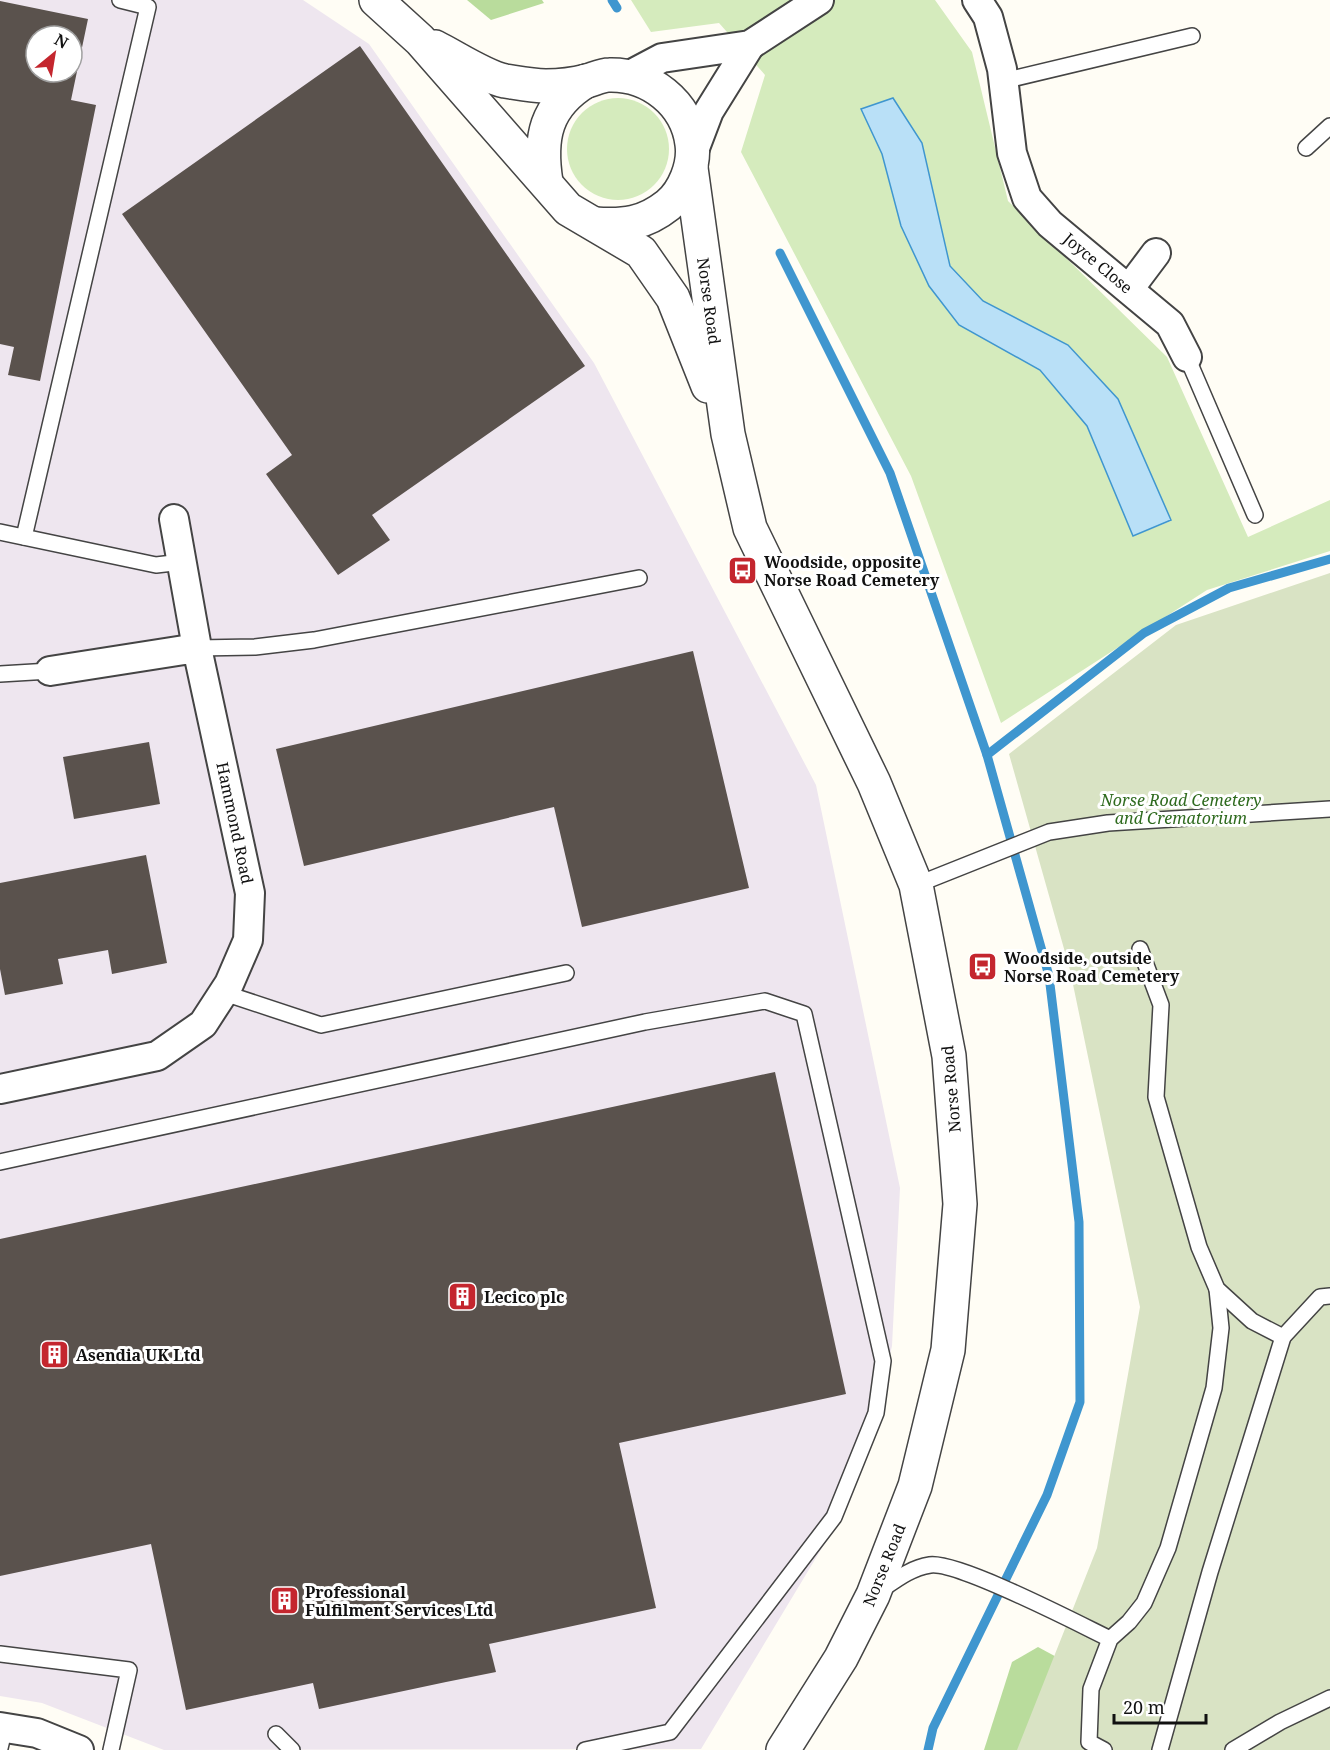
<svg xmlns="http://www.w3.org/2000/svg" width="1330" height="1750" viewBox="0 0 1330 1750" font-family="'Noto Serif',serif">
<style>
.industrial{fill:#eee6ef;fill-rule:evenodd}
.green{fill:#d5ebbd;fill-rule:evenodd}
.forest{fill:#b9dc9c}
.cemetery{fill:#d9e3c4}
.water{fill:#b9e0f7;stroke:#3f96cf;stroke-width:1.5}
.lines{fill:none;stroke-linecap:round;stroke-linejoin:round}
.stream{stroke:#3f96cf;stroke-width:9}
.building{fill:#5a524d;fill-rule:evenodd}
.service-casing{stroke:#444;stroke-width:18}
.minor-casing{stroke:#444;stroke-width:32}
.tertiary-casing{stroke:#444;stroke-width:36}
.service{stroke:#fff;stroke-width:15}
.minor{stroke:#fff;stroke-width:28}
.tertiary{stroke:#fff;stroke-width:33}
.labels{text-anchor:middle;stroke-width:6;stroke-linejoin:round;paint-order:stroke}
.street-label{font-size:16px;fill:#111;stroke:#fff}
.poi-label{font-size:16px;font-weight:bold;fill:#111;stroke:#fff;text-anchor:start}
.park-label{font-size:16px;font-style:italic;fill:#2f6b1f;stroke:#fff}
</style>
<rect width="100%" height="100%" fill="#fffdf5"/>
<path class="industrial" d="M0 0H303L369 44 594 363 816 785 900 1188 892 1346 870 1439 846 1508 701 1749 164 1750 42 1703 0 1696ZM36 36H72V72H36Z"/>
<g class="green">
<path d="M631 0H935L972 52 1008 201 1167 357 1248 537 1330 500V551L1207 590 1001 723 911 476 741 152 765 75 719 23 651 32ZM922 143 950 266 983 301 1068 345 1118 399 1171 521 1133 536 1087 426 1040 370 959 325 929 286 901 226 882 154Z"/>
<circle cx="618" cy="149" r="51"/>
</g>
<g class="forest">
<path d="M467 0H542L544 3 491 20Z"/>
<path d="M1038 1647 1075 1667 1062 1750H984L1012 1662Z"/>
</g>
<path class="cemetery" d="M1330 573V1750H1017L1097 1548 1140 1307 1070 970 1009 754 1176 625Z"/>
<path class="water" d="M893 98 922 143 950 266 983 301 1068 345 1118 399 1171 520 1133 536 1087 426 1040 370 959 325 929 286 901 226 882 154 861 109Z"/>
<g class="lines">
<g class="stream">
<path d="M612 0 617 8"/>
<path d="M780 253 890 473 987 755 1049 976 1079 1222 1080 1402 1047 1495 933 1728 928 1750"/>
<path d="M987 755 1144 633 1229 588 1330 559"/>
</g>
</g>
<g class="building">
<path d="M0 1 88 19 71 100 96 105 40 381 8 375 14 347 0 344ZM36 36H72V72H36Z"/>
<path d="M360 46 585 366 372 515 390 540 338 575 266 474 292 455 122 214Z"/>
<path d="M693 651 749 888 582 927 554 807 304 866 276 749Z"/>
<path d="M149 742 160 804 74 819 63 757Z"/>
<path d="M146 855 167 963 112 974 108 950 58 959 63 984 5 995 0 969V883Z"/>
<path d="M775 1072 846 1394 619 1443 656 1608 489 1644 496 1672 446 1682 319 1709 313 1683 186 1710 151 1544 0 1576V1239Z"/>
</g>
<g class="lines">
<defs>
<g id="service">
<path d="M1003 81 1192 36"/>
<path d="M1306 148 1330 126"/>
<path d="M1187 357 1255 515"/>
<path d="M0 532 156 565 182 562"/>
<path d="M24 537 148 7 120 0"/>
<path d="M197 648 255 647 314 640 639 578"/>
<path d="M0 674 50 671"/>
<path d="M916 885 1049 832 1108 823 1330 809"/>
<path d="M1140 949 1161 1005 1156 1097 1199 1247 1217 1289 1252 1321 1283 1337"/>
<path d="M224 993 321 1025 566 973"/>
<path d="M0 1162 645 1022 765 1001 804 1014 883 1361 876 1413 834 1517 670 1732 585 1750"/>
<path d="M881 1590C897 1579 911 1568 930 1565 958 1561 1079 1624 1110 1639"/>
<path d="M0 1654 129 1670 111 1750"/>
<path d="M276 1734 292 1750"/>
<path d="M0 1748 5 1727"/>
<path d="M1104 1750 1089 1742 1091 1689 1110 1639 1129 1622 1144 1603 1168 1548 1214 1388 1221 1328 1217 1289"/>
<path d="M1160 1750 1210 1572 1283 1337 1320 1297 1330 1296"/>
<path d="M1233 1750 1280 1722 1330 1698"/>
</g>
<g id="minor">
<path d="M977 0 988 17 1002 69 1012 153 1027 198 1050 224 1170 324 1187 357"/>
<path d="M628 76 662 58 750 45 819 0"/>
<path d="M693 153 709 111 750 45"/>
<path d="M1129 289 1156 253"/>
<path d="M174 519 197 648"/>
<path d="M0 1089 157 1056 203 1024 229 984 248 940 250 893 197 648 50 671"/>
<path d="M0 1727 37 1733 79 1750"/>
</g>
<g id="tertiary">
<path d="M376 0 420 40 568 209 641 252 673 298 708 386"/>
<path d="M435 47C455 57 485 77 505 81 518 83 533 86 546 86 559 86 575 84 587 81 594 79 602 75 609 75 650 74 687 103 692 144 695 165 684 192 668 205 644 224 624 226 595 224"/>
<path d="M691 168 728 434 750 528 874 783 916 885 949 1056 960 1204 948 1350 915 1486 873 1595 841 1658 783 1750"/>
<path d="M546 182C539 138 545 106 586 81"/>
</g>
</defs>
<use href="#service" class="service-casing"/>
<use href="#minor" class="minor-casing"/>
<use href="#tertiary" class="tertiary-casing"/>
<use href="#service" class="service"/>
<use href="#minor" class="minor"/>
<use href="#tertiary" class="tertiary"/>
</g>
<defs>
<symbol id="bus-square" viewBox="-11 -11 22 22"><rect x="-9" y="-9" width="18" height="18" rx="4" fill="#c4262e" stroke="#fff"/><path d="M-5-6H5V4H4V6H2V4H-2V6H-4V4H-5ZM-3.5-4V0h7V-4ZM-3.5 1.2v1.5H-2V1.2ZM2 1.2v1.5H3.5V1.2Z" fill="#fff"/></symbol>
<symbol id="building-square" viewBox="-11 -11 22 22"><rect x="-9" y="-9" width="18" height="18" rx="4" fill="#c4262e" stroke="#fff"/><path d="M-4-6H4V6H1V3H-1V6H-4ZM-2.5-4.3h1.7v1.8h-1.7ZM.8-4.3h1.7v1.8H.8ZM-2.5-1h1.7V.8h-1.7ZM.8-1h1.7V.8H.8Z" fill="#fff"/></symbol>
</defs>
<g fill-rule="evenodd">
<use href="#bus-square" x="726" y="554" width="33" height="33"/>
<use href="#bus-square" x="966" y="950" width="33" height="33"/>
<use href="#building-square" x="446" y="1280" width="33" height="33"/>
<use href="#building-square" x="38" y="1338" width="33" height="33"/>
<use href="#building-square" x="268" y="1584" width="33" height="33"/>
</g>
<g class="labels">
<g class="street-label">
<text transform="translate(1098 263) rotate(40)" y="6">Joyce Close</text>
<text transform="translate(709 301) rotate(82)" y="6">Norse Road</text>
<text transform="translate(235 823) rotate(78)" y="6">Hammond Road</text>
<text transform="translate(951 1089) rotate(-95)" y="6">Norse Road</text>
<text transform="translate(884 1565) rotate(-68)" y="6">Norse Road</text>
</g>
<g class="poi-label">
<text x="764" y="568">Woodside, opposite<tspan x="764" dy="18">Norse Road Cemetery</tspan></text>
<text x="1004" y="964">Woodside, outside<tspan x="1004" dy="18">Norse Road Cemetery</tspan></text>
<text x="484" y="1303">Lecico plc</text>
<text x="76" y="1361">Asendia UK Ltd</text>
<text x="305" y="1598">Professional<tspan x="305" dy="18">Fulfilment Services Ltd</tspan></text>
</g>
<g class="park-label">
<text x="1181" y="806">Norse Road Cemetery<tspan x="1181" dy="18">and Crematorium</tspan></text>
</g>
</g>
<g transform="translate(54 54) rotate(30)"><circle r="28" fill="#ffffff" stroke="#a0a0a0" stroke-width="1.5"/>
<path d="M0-4.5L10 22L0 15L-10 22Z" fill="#c4262e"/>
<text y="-9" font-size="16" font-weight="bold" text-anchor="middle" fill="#111111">N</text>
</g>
<path d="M1114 1714v9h92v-9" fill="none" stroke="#111111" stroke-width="3"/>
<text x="1123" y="1714" font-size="18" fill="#111111" stroke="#ffffff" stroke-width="4.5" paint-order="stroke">20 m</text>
</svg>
